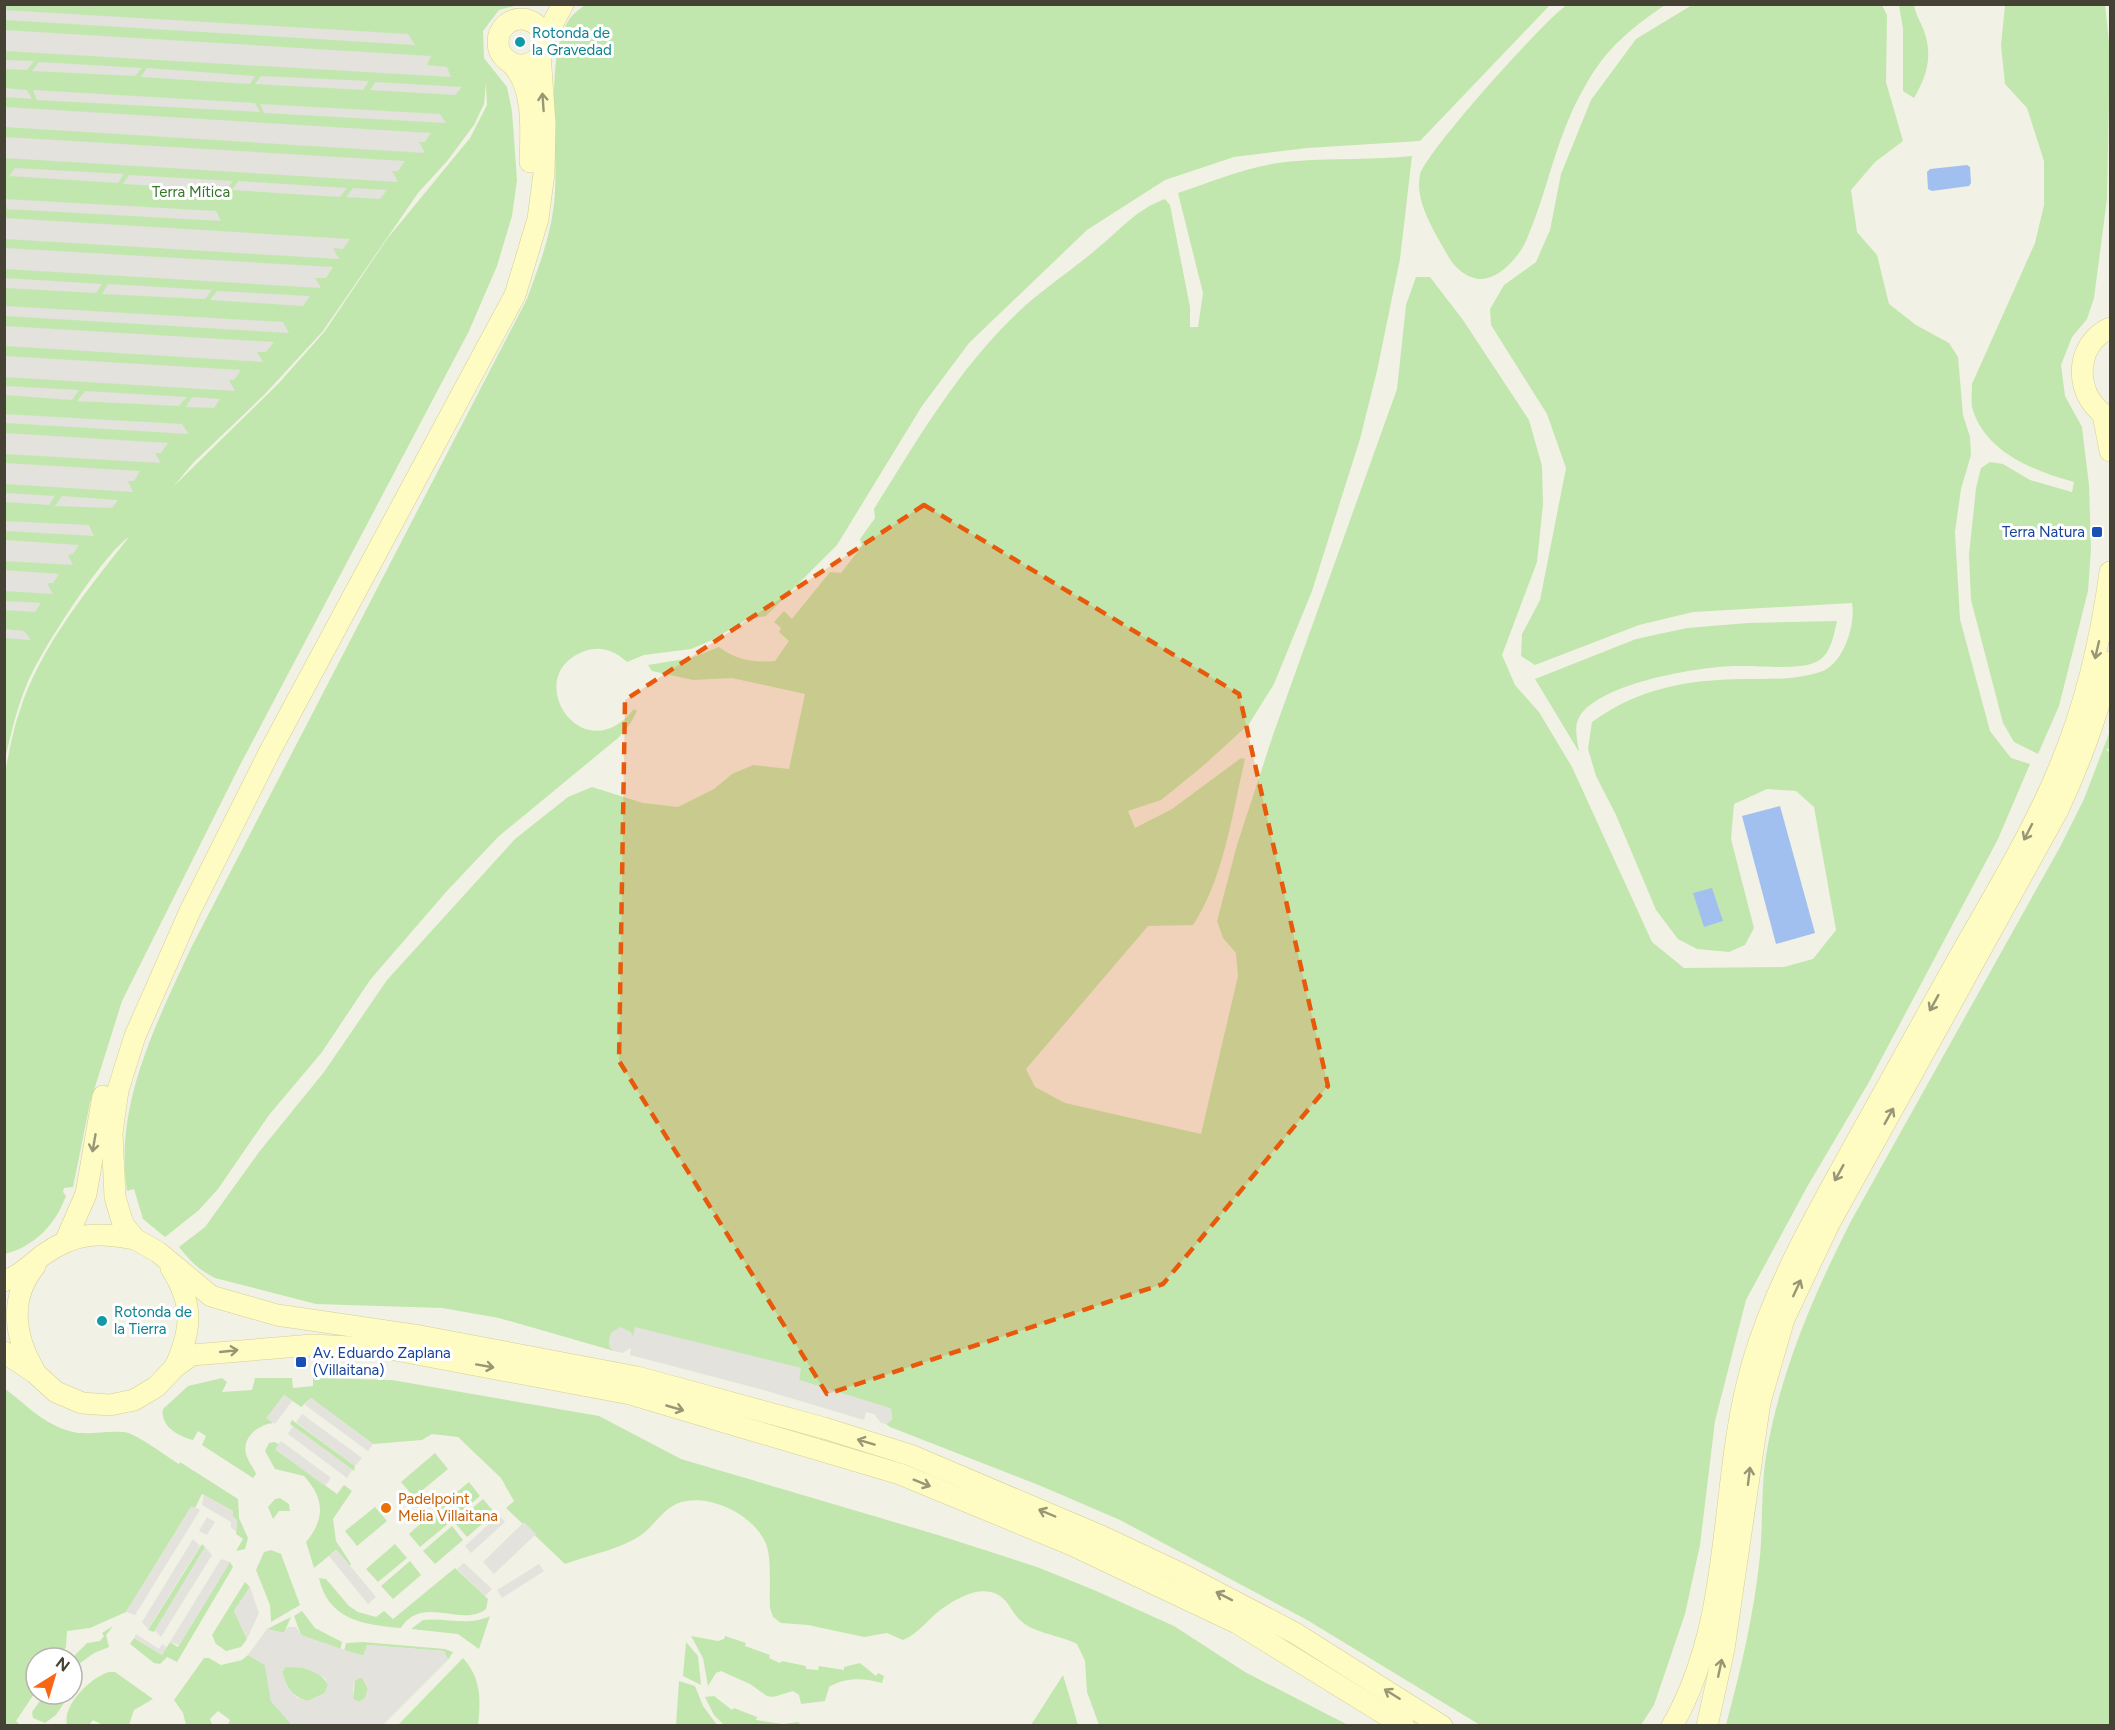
<svg xmlns="http://www.w3.org/2000/svg" width="2115" height="1730" viewBox="0 0 2115 1730" font-family="Figtree,sans-serif">
<style>
.green{fill:#c2e7ae;fill-rule:evenodd}
.parking{fill:#e3e2dd;fill-rule:evenodd}
.water{fill:#a1c0f0}
.lines{fill:none;stroke-linecap:round;stroke-linejoin:round}
.secondary-casing{stroke:#d3cf95;stroke-width:22}
.secondary{stroke:#fefcc3;stroke-width:21}
.oneway{stroke:#989675}
.marked{fill:#e8590c;fill-opacity:0.2;stroke:#e8590c;stroke-width:4.5;stroke-dasharray:12 8;stroke-linejoin:round}
.culture-dot{fill:#0f9aa8;stroke:#fff;stroke-width:2}
.transit-dot{fill:#1a4fb4;stroke:#fff;stroke-width:2}
.food-dot{fill:#e8710a;stroke:#fff;stroke-width:2}
.labels{text-anchor:middle;stroke-width:6;stroke-linejoin:round;paint-order:stroke}
.culture-label{font-size:15px;fill:#0d838f;stroke:#fff;text-anchor:start}
.park-label{font-size:15px;fill:#367628;stroke:#fff}
.transit-label{font-size:15px;fill:#164399;stroke:#fff;text-anchor:end}
.food-label{font-size:15px;fill:#c56008;stroke:#fff;text-anchor:start}
</style>
<rect width="100%" height="100%" fill="#f2f1e5"/>
<g class="green">
<path d="M1568 4 1665 5C1630 29 1605 49 1584 88 1556 136 1548 191 1526 241 1520 255 1503 274 1488 278 1472 283 1455 269 1448 256 1436 234 1414 202 1420 175 1424 154 1546 18 1568 4Z"/>
<path d="M5 5H518L499 10 483 31 484 58 507 87 512 111 517 180 512 216 497 266 469 331 239 767 122 1001 90 1103 73 1187 64 1188 63 1192 66 1196C55 1225 35 1246 5 1254V773C9 752 13 730 20 710 41 646 87 590 129 537 103 554 40 652 27 684 17 707 11 734 5 759ZM486 83 487 105 470 138 387 239 325 331 279 383 173 487 193 463 264 395 323 331 418 193 448 160 474 125 484 104Z"/>
<path d="M585 5H1550L1420 141 1307 148 1234 157 1165 180 1087 230 969 343 922 406 837 545 766 616 748 619 712 640 691 649 644 655 627 662C616 651 600 645 585 651 518 675 583 774 634 709L637 711 630 724 618 738 498 837 446 892 370 980 322 1052 269 1115 218 1189 199 1210 165 1237 143 1219 134 1189 127 1191C114 1105 156 1024 191 948L527 299C537 271 549 241 553 211 562 159 541 56 571 17 575 12 581 8 585 5Z"/>
<path d="M1692 5H1882L1887 15 1886 82 1903 141 1875 162 1851 190 1857 232 1877 255 1889 304 1916 325 1949 343 1958 357 1963 415 1970 437 1971 455 1961 489 1955 532 1960 619 1990 731 2011 758 2030 764 1998 839 1869 1082 1807 1187 1746 1300 1715 1421 1700 1545 1685 1614 1654 1705 1641 1725H1480L1307 1620 1120 1520 1041 1486 890 1427 886 1424 892 1419 891 1409 799 1380 800 1368 635 1328 633 1338 609 1346 614 1351 499 1318 442 1308 316 1304 215 1278C199 1270 190 1261 179 1247L205 1227 259 1152 324 1072 387 980 515 839 568 797 592 787 643 803 678 807 714 789 732 774 753 765 789 769 805 694 732 678 693 680 652 671 648 665 691 658 719 647C736 660 754 663 775 661L789 641 779 632 781 628 774 622 784 611 792 619 830 572 841 573 862 546 860 539 875 518 874 509C919 437 963 361 1027 304 1050 284 1076 267 1099 247 1121 229 1137 209 1165 199L1170 205 1190 307V327H1198L1203 293 1178 193C1217 180 1256 163 1297 161 1336 158 1373 160 1412 156L1400 259 1377 371 1360 439 1312 591 1274 684 1249 724 1203 766 1161 800 1128 811 1135 828 1172 809 1241 758 1245 759C1232 814 1224 878 1193 925L1148 926 1026 1069 1035 1087 1065 1103 1201 1134 1238 976 1236 953 1223 938 1217 921 1237 845 1273 735 1397 389 1406 305 1416 277H1430L1463 320 1529 420 1542 466 1543 504 1537 562 1502 655 1515 685 1539 712 1572 767 1652 942 1684 968 1784 967 1813 959 1836 930 1814 807 1796 791 1767 789 1734 804 1731 839 1754 928 1745 945 1729 952 1697 949 1678 939 1656 910 1616 815 1596 776 1588 749 1592 722C1639 688 1686 680 1743 679 1767 679 1796 680 1820 672 1843 665 1856 625 1852 603L1693 612 1639 625 1535 665 1521 656 1522 634 1540 600 1566 468 1547 414 1491 325 1490 309 1504 285 1536 262 1550 230 1561 174 1591 100 1636 39Z"/>
<path d="M1899 5H1914C1915 14 1921 22 1924 31 1933 56 1927 76 1914 98L1903 91V29Z"/>
<path d="M2005 5H2105L2110 51 2107 199 2094 298 2087 319 2072 337 2061 365 2065 396 2082 427 2089 485 2091 549 2088 591 2059 706 2038 754 2014 742 2003 723 1971 600 1969 555 1976 488 1981 468 1990 462 2003 464 2030 480 2072 492 2074 482C2034 471 1984 452 1972 407 1971 400 1972 391 1972 384L2035 243 2044 205V161L2027 108 2005 84 2001 45Z"/>
<path d="M1837 621C1834 634 1831 654 1818 661 1801 671 1758 665 1737 666 1701 666 1592 684 1578 720 1574 728 1578 743 1579 752L1535 679 1636 639 1687 628 1748 623Z"/>
<path d="M2110 731V749H2106L2110 753V1725H1726C1741 1669 1754 1614 1760 1556 1763 1523 1761 1488 1766 1456 1780 1372 1813 1296 1851 1221L2060 847 2084 799Z"/>
<path d="M222 1378 227 1382 222 1392 252 1390 255 1378H292L293 1388 313 1386V1378L392 1380 599 1416 681 1459 938 1535 1037 1567 1094 1590 1174 1626 1245 1672 1348 1725H1099L1087 1692 1085 1661 1077 1644C1063 1637 1048 1635 1034 1629 1020 1623 1015 1615 1008 1604 991 1581 964 1594 946 1606 930 1616 920 1633 903 1640L887 1633 864 1637 808 1625 781 1623 773 1617 770 1608C769 1591 772 1558 766 1544 754 1514 706 1491 676 1504 660 1512 653 1528 638 1537 619 1549 587 1556 565 1564L506 1508 514 1501 501 1478 458 1437 432 1434 422 1440 373 1444 311 1398 301 1407 284 1395 267 1418 273 1423C257 1425 240 1439 247 1457 249 1463 254 1468 256 1474L253 1478 202 1445 206 1436 198 1431 193 1440C178 1436 160 1426 163 1409L188 1386Z"/>
<path d="M4 1388C22 1401 35 1416 56 1426 83 1439 97 1430 123 1432 135 1432 167 1457 179 1464L180 1462 238 1499 239 1518 248 1538 245 1549 236 1551 243 1539 236 1534 237 1520 233 1517V1511L202 1494 195 1508 191 1507 126 1612 90 1628 67 1631 66 1647 59 1658H36V1691L16 1721 21 1726 4 1725Z"/>
<path d="M292 1420 355 1466 354 1471 290 1424Z"/>
<path d="M274 1442 279 1444 276 1450 337 1494 344 1485 352 1491 333 1519 336 1541 351 1564 349 1566 336 1550 314 1568 306 1542C325 1519 325 1499 304 1476L275 1469 265 1451 269 1443Z"/>
<path d="M435 1453 448 1469 414 1497 401 1482Z"/>
<path d="M469 1482 480 1496 452 1520 440 1506Z"/>
<path d="M280 1498 289 1504 290 1511H279L273 1519 268 1507 275 1499Z"/>
<path d="M483 1499 495 1513 467 1537 455 1523Z"/>
<path d="M375 1507 387 1521 357 1546 345 1531Z"/>
<path d="M437 1509 449 1523 420 1547 409 1534Z"/>
<path d="M452 1526 463 1540 435 1564 423 1551Z"/>
<path d="M202 1544 205 1547 154 1632 148 1630Z"/>
<path d="M395 1544 407 1558 378 1582 366 1569Z"/>
<path d="M271 1550 281 1554 300 1605 271 1622 270 1605 256 1570 264 1552Z"/>
<path d="M410 1561 421 1575 393 1599 381 1586Z"/>
<path d="M230 1562 233 1567 177 1662 167 1657 160 1664 154 1663 130 1644 134 1638 162 1655 170 1642 178 1647Z"/>
<path d="M455 1568 488 1599 486 1609C461 1628 422 1594 401 1628 364 1625 328 1620 319 1578L326 1579 349 1606 358 1612 376 1617 384 1611 393 1619Z"/>
<path d="M245 1582 250 1587 234 1611 247 1639 241 1647 226 1651 216 1644 212 1635Z"/>
<path d="M302 1611 315 1628 342 1642 340 1650 301 1635 294 1616Z"/>
<path d="M490 1616 479 1649 458 1634 411 1629 423 1620C446 1617 467 1627 490 1616Z"/>
<path d="M291 1617 284 1633 267 1629Z"/>
<path d="M113 1626 106 1635 109 1647 94 1653 72 1669V1658L87 1643 100 1641 104 1636 102 1633Z"/>
<path d="M691 1636 718 1641 724 1639 725 1636 746 1643 745 1646 770 1655 769 1658 780 1663 782 1661 806 1666V1669L818 1670 819 1666 844 1670V1667L860 1663 876 1676 878 1673 884 1676 882 1683C864 1678 846 1677 829 1687L825 1701 801 1704 799 1695 793 1691 773 1697 767 1696 750 1684 721 1671 716 1673 708 1686 703 1658Z"/>
<path d="M363 1642 445 1649 453 1652 448 1660 444 1651 367 1645 365 1656 344 1651 346 1643Z"/>
<path d="M686 1642 698 1656 701 1685 683 1676Z"/>
<path d="M248 1655 265 1665 271 1701 292 1725H228L230 1720 218 1711 210 1719 212 1725H186L183 1713 174 1700 204 1658H209L221 1665 242 1660Z"/>
<path d="M463 1658C481 1678 481 1699 478 1725H398Z"/>
<path d="M292 1666C305 1667 322 1672 328 1685L325 1693 308 1701C292 1697 287 1688 282 1672L285 1667Z"/>
<path d="M109 1672H115L153 1699 134 1710 129 1725H103L93 1720 89 1725H67C62 1705 91 1677 109 1672Z"/>
<path d="M1063 1675 1078 1725H1031Z"/>
<path d="M362 1677 368 1689 365 1698 359 1702 353 1699 355 1680Z"/>
<path d="M679 1681 695 1686 703 1706 717 1725H676Z"/>
<path d="M45 1694H70L56 1715 45 1723 33 1718 32 1712Z"/>
<path d="M714 1696 732 1710 734 1708 757 1717 756 1720 783 1724 799 1722 800 1725H724L714 1715 705 1697Z"/>
</g>
<g class="parking">
<path d="M4 10 408 34 415 45 5 20Z"/>
<path d="M4 30 431 56 427 65 447 67 451 77 5 51Z"/>
<path d="M4 60H5L34 61 27 70 5 69Z"/>
<path d="M39 62 142 68 135 76 32 71Z"/>
<path d="M147 68 255 76 250 84 141 77Z"/>
<path d="M261 76 369 81 363 90 255 84Z"/>
<path d="M375 82 462 87 455 95 370 90Z"/>
<path d="M5 88 27 90 32 99 5 97Z"/>
<path d="M33 90 255 103 260 112 37 100Z"/>
<path d="M260 104 440 114 446 123 264 113Z"/>
<path d="M4 107H5L431 133 425 142H419L425 153 5 127Z"/>
<path d="M5 137 405 161 398 171H392L398 182 5 158Z"/>
<path d="M15 168 124 174 118 183 9 176Z"/>
<path d="M129 175 233 181 226 190 123 184Z"/>
<path d="M238 181 347 188 340 197 232 190Z"/>
<path d="M353 188 387 190 380 199 346 197Z"/>
<path d="M5 199 216 211 221 221 7 209Z"/>
<path d="M4 218H5L350 239 343 249 333 248 339 259 5 239Z"/>
<path d="M4 248H5L333 267 326 278H315L321 288 5 269Z"/>
<path d="M4 278H5L102 284 96 293 5 288Z"/>
<path d="M108 284 212 290 205 299 102 294Z"/>
<path d="M217 291 310 296 303 306 210 300Z"/>
<path d="M5 306 283 322 289 333 5 316Z"/>
<path d="M4 326H5L274 342 266 352H257L263 362 5 346Z"/>
<path d="M4 356H5L241 370 234 380H229L235 391 5 377Z"/>
<path d="M5 386 79 390 72 400 5 395Z"/>
<path d="M85 391 187 397 179 406 77 401Z"/>
<path d="M192 397 220 399 214 408 186 407Z"/>
<path d="M4 414 182 424 189 434 5 423Z"/>
<path d="M5 433 168 443 161 453H155L161 463 5 454Z"/>
<path d="M4 463H5L140 471 134 481H128L133 492 5 484Z"/>
<path d="M5 493 55 496 49 505 5 502Z"/>
<path d="M62 496 118 500 112 508 55 506Z"/>
<path d="M4 521 89 525 94 536 5 531Z"/>
<path d="M5 540 79 545 73 554 68 555 73 565 5 561Z"/>
<path d="M5 570 59 574 53 583H47L53 594 5 591Z"/>
<path d="M4 601H5L41 603 35 612 5 610Z"/>
<path d="M5 629 24 631 31 640 5 638Z"/>
<path d="M620 1327 631 1332 633 1337 635 1327 801 1368 799 1380 887 1407 891 1409 892 1420 886 1424 881 1423 874 1414 866 1412 864 1420 760 1389 630 1355 631 1348 623 1353 614 1351 609 1346V1339L611 1333Z"/>
<path d="M284 1395 292 1401 275 1424 266 1418Z"/>
<path d="M311 1398 373 1444 368 1451 305 1405Z"/>
<path d="M302 1414 362 1458 355 1466 296 1422Z"/>
<path d="M293 1426 352 1470 347 1478 288 1434Z"/>
<path d="M281 1441 331 1478 325 1486 275 1449Z"/>
<path d="M204 1495 233 1511V1517L237 1520 236 1531 231 1528V1522L202 1505Z"/>
<path d="M192 1506 200 1510 135 1615 126 1612Z"/>
<path d="M499 1515 505 1522 471 1553 465 1546Z"/>
<path d="M207 1517 215 1522 207 1535 199 1531Z"/>
<path d="M524 1522 536 1534 494 1574 483 1562Z"/>
<path d="M193 1539 200 1546 148 1629 142 1622Z"/>
<path d="M205 1547 212 1555 161 1637 155 1630Z"/>
<path d="M337 1550 376 1597 368 1604 329 1556Z"/>
<path d="M221 1559 230 1562 179 1645 170 1642Z"/>
<path d="M464 1563 492 1589 485 1596 457 1569Z"/>
<path d="M539 1564 544 1571 502 1598 497 1590Z"/>
<path d="M250 1587 259 1613 247 1639 234 1611Z"/>
<path d="M288 1627H296L301 1635 363 1656 367 1645 444 1651 448 1660 383 1725H292L271 1701 265 1665 248 1655 267 1629 284 1633ZM285 1667 306 1668 325 1678 328 1685 325 1693 308 1701 297 1698 288 1688 282 1672ZM362 1677 368 1689 365 1698 359 1702 353 1699V1688L355 1680Z"/>
<path d="M136 1634 159 1649 162 1644 167 1647 162 1655 134 1638Z"/>
</g>
<g class="water">
<path d="M1967 165 1970 167 1971 183 1969 186 1932 191 1928 189 1927 172 1930 169Z"/>
<path d="M1780 806 1815 933 1776 944 1742 816Z"/>
<path d="M1712 888 1723 921 1704 927 1693 893Z"/>
</g>
<g class="lines">
<defs>
<g id="secondary">
<circle cx="521" cy="42" r="23"/>
<path d="M544 40 563 4"/>
<path d="M540 54 545 123 544 173 538 219 515 295 270 751 190 911 135 1036 118 1090 112 1133 115 1197 123 1224 135 1239 158 1252 211 1296 277 1315 420 1336 637 1377 824 1428 910 1455 1101 1536 1184 1575 1295 1633 1442 1726"/>
<path d="M510 62C535 86 531 130 530 162"/>
<path d="M2110 328C2072 345 2074 400 2110 418"/>
<path d="M2103 414 2110 451"/>
<path d="M66 1240 86 1194 103 1096"/>
<path d="M171 1268C194 1304 192 1329 175 1367"/>
<path d="M4 1281C20 1276 30 1265 43 1255 75 1232 98 1232 135 1239"/>
<path d="M4 1352 35 1373 56 1392 82 1403 110 1405 134 1400 156 1387 175 1367 192 1355 312 1345 390 1349 630 1394 900 1474 1072 1545 1237 1623 1404 1726"/>
<path d="M34 1370C14 1336 9 1298 35 1266"/>
<path d="M1672 1726C1737 1613 1717 1476 1755 1355 1778 1281 1817 1213 1854 1146 1893 1076 1931 1007 1970 938 2002 882 2036 825 2060 766 2086 704 2101 639 2110 572"/>
<path d="M1707 1726 1724 1649 1760 1402 1784 1319 1829 1224 2058 810C2080 762 2099 714 2110 662"/>
</g>
</defs>
<use href="#secondary" class="secondary-casing"/>
<use href="#secondary" class="secondary"/>
</g>
<defs><path id="oneway-shaft" d="M-6 0H5M1.5-3L5.5 0L1.5 3" fill="none" stroke-width="1.6" stroke-linecap="round" stroke-linejoin="round" transform="scale(1.5)"/></defs>
<g class="oneway">
<use href="#oneway-shaft" transform="translate(543 102) rotate(-94)"/>
<use href="#oneway-shaft" transform="translate(2097 650) rotate(103)"/>
<use href="#oneway-shaft" transform="translate(2028 832) rotate(117)"/>
<use href="#oneway-shaft" transform="translate(1934 1003) rotate(119)"/>
<use href="#oneway-shaft" transform="translate(1889 1116) rotate(-61)"/>
<use href="#oneway-shaft" transform="translate(94 1143) rotate(100)"/>
<use href="#oneway-shaft" transform="translate(1839 1173) rotate(119)"/>
<use href="#oneway-shaft" transform="translate(1797 1288) rotate(-65)"/>
<use href="#oneway-shaft" transform="translate(229 1351) rotate(-6)"/>
<use href="#oneway-shaft" transform="translate(485 1366) rotate(10)"/>
<use href="#oneway-shaft" transform="translate(675 1408) rotate(16)"/>
<use href="#oneway-shaft" transform="translate(866 1442) rotate(-163)"/>
<use href="#oneway-shaft" transform="translate(1749 1476) rotate(-83)"/>
<use href="#oneway-shaft" transform="translate(922 1483) rotate(22)"/>
<use href="#oneway-shaft" transform="translate(1047 1513) rotate(-157)"/>
<use href="#oneway-shaft" transform="translate(1224 1596) rotate(-153)"/>
<use href="#oneway-shaft" transform="translate(1720 1668) rotate(-78)"/>
<use href="#oneway-shaft" transform="translate(1392 1694) rotate(-148)"/>
</g>
<path class="marked" d="M924 505 1239 694 1328 1086 1163 1284 827 1394 619 1061 625 700Z"/>
<g class="culture-dot">
<circle cx="520" cy="42" r="6"/>
<circle cx="102" cy="1321" r="6"/>
</g>
<g class="transit-dot">
<rect x="2091" y="526" width="12" height="12" rx="3"/>
<rect x="295" y="1356" width="12" height="12" rx="3"/>
</g>
<circle class="food-dot" cx="386" cy="1508" r="6"/>
<g class="labels">
<g class="culture-label">
<text x="532" y="38">Rotonda de<tspan x="532" dy="17">la Gravedad</tspan></text>
<text x="114" y="1317">Rotonda de<tspan x="114" dy="17">la Tierra</tspan></text>
</g>
<g class="park-label">
<text x="191" y="197">Terra Mítica</text>
</g>
<g class="transit-label">
<text x="2085" y="537">Terra Natura</text>
<text x="313" y="1358" text-anchor="start">Av. Eduardo Zaplana<tspan x="313" dy="17">(Villaitana)</tspan></text>
</g>
<g class="food-label">
<text x="398" y="1504">Padelpoint<tspan x="398" dy="17">Melia Villaitana</tspan></text>
</g>
</g>
<rect width="2115" height="1730" fill="none" stroke="#454235" stroke-width="12"/>
<g transform="translate(54 1676) rotate(37)"><circle r="28" fill="#ffffff" stroke="#b5b3ae" stroke-width="1.5"/>
<path d="M0-4.5L10 22L0 15L-10 22Z" fill="#f96515"/>
<text y="-9" font-size="16" font-weight="bold" text-anchor="middle" fill="#454235">N</text>
</g>
</svg>
